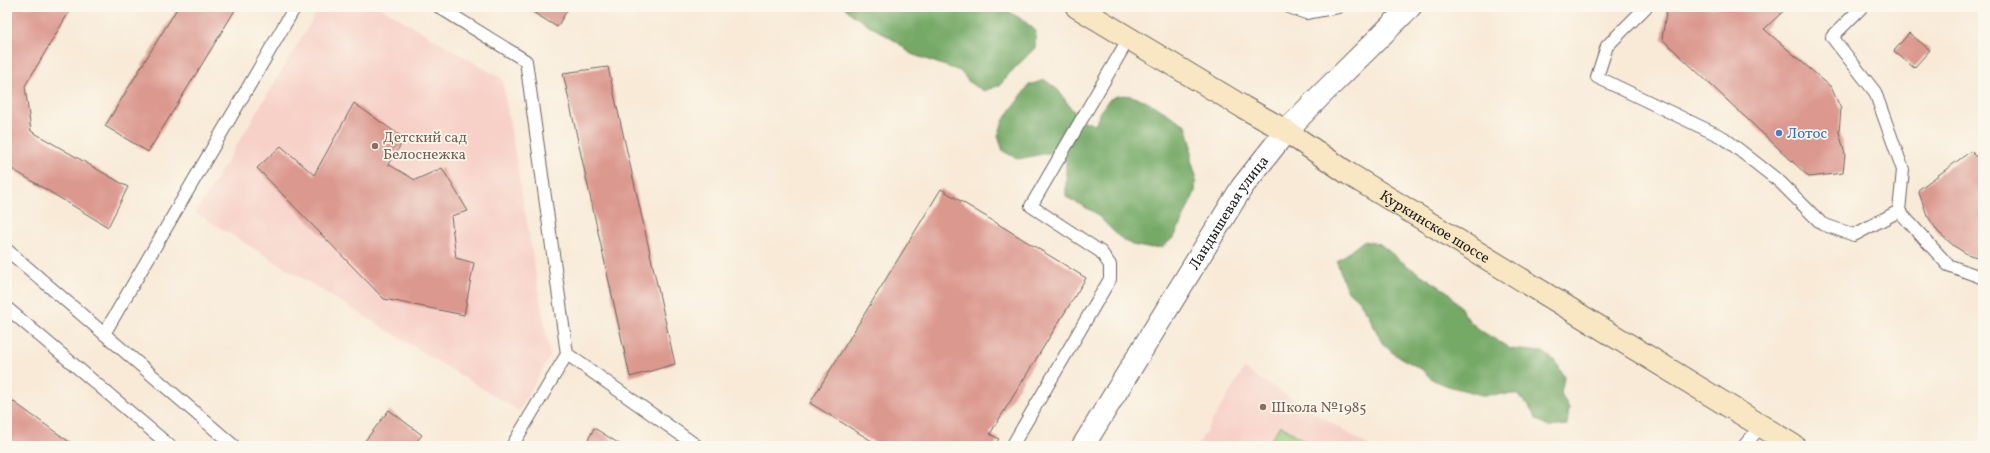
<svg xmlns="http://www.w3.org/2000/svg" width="1990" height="453" viewBox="0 0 1990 453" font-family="Vollkorn,serif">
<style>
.built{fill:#f7d1c8}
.green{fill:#91c374;stroke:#567048}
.forest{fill:#74a966;stroke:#486241}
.building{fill:#db988f}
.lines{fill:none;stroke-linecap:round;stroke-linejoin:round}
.lane-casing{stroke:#69645d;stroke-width:14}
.street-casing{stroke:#69645d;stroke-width:24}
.secondary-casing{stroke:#69645d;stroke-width:24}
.lane{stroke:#fff;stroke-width:12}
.street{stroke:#fff;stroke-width:22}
.secondary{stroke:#f9e7c3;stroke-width:22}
.shop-dot{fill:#3f7fe0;stroke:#fbf7ec;stroke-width:1.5}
.education-dot{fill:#8d6e63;stroke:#fbf7ec;stroke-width:1.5}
.labels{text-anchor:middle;stroke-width:3.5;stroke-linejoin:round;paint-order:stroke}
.shop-label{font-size:15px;fill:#366cbe;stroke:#fbf7ec;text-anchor:start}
.education-label{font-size:15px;fill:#785e54;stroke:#fbf7ec;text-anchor:start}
.street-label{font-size:15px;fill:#1c1c1c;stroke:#fbf7ec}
</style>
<rect width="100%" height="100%" fill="#fbf7ec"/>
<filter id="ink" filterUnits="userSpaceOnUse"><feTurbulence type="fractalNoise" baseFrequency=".025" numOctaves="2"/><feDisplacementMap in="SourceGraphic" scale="8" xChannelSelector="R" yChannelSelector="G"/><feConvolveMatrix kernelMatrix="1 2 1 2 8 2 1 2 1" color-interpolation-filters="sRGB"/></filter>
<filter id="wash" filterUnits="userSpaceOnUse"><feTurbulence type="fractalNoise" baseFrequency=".012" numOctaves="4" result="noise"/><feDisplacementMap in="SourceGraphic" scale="16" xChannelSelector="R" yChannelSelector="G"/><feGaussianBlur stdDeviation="0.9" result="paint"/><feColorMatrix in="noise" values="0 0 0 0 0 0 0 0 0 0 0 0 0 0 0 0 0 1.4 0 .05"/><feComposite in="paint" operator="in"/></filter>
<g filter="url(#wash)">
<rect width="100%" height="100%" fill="#f8ead7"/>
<g class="built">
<path d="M320 7H380L502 79 550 356 519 411 196 213Z"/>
<path d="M1244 369 1369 446H1197Z"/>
</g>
<path class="green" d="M1280 425 1314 446H1267Z"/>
<g class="forest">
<path d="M844 7H1001L1023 20 1036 31 1035 48 1010 73 1000 85 984 91 970 83 960 71 911 54 897 42 854 16Z"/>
<path d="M1045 80 1058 90 1079 119 1095 125C1099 116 1104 101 1114 97 1135 88 1167 115 1186 125L1191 143V160L1196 176 1195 192 1175 236 1163 247 1147 248 1132 245 1118 236 1094 212 1066 197V162L1053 152 1018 159 1003 151 998 136 1003 121 1029 85Z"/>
<path d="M1363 241 1380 244 1406 265 1448 292 1459 305 1470 322 1483 332 1511 349 1543 352 1556 362 1564 377 1561 393 1569 408 1567 425 1550 427 1537 420 1528 405 1516 394 1482 395 1448 386 1433 380 1421 369 1394 354 1382 343 1368 314 1358 300 1346 289 1337 262Z"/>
</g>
<g id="blocks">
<g class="building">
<path d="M13 7H72L25 86 31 131 128 187 108 227 7 166V17Z"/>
<path d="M178 7H237L148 152 105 126Z"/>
<path d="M525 7H569L557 27Z"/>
<path d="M1667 7H1788L1764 29 1831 87 1841 109 1839 132 1845 154 1843 173 1809 177 1662 39Z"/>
<path d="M1909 33 1930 50 1914 68 1894 51Z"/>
<path d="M608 67 675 364 630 377 563 73Z"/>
<path d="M354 103 405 139 388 164 415 180 442 168 468 211 451 216 456 258 474 263 464 315 384 299 257 168 281 146 314 175Z"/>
<path d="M1971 151 1983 164V259L1967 254 1954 246 1938 232 1927 215 1918 190Z"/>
<path d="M941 189 1086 278 990 434 999 439 994 446H880L810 403Z"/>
<path d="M7 397 75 446H7Z"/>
<path d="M389 410 422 435 413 446H361Z"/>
<path d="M594 428 623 446H585Z"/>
</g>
</g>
</g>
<g filter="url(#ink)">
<use href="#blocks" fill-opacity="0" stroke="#69645d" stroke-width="1"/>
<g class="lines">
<defs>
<g id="lane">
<path d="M439 7 526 61 567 354 697 446"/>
<path d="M1289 7 1306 13 1338 7"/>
<path d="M1646 7 1607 46 1597 77 1724 138 1780 182 1822 224 1854 235 1899 211 1903 170 1875 92 1832 37 1862 7"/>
<path d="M1899 211 1948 265 1983 278"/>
<path d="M7 250 234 446"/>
<path d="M7 308 170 446"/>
<path d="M104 334 295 7"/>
<path d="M512 446 567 354"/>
<path d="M1012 446 1110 279V265L1101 252 1031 206 1129 38"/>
<path d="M1744 446 1761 426"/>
</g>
<g id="street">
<path id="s1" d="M1083 446 1242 187 1286 131 1321 95 1410 7"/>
</g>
<g id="secondary">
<path id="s2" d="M1077 7 1243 107 1286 131 1349 174 1794 446"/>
</g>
</defs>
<use href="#lane" class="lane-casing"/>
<use href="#street" class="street-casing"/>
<use href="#secondary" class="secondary-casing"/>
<use href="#lane" class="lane"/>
<use href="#street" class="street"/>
<use href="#secondary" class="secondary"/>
</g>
</g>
<circle class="shop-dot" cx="1779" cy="133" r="4"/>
<g class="education-dot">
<circle cx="375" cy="146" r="4"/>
<circle cx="1263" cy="407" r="4"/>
</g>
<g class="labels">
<g class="shop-label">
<text x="1787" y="138">Лотос</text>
</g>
<g class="education-label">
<text x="383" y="142">Детский сад<tspan x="383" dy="17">Белоснежка</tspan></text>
<text x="1271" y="412">Школа №1985</text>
</g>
<g class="street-label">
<text dy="5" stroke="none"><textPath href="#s1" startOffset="275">Ландышевая улица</textPath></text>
<text dy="5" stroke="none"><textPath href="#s2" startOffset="420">Куркинское шоссе</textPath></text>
</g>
</g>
<rect width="1990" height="453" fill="none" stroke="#fbf7ec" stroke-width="24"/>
</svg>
